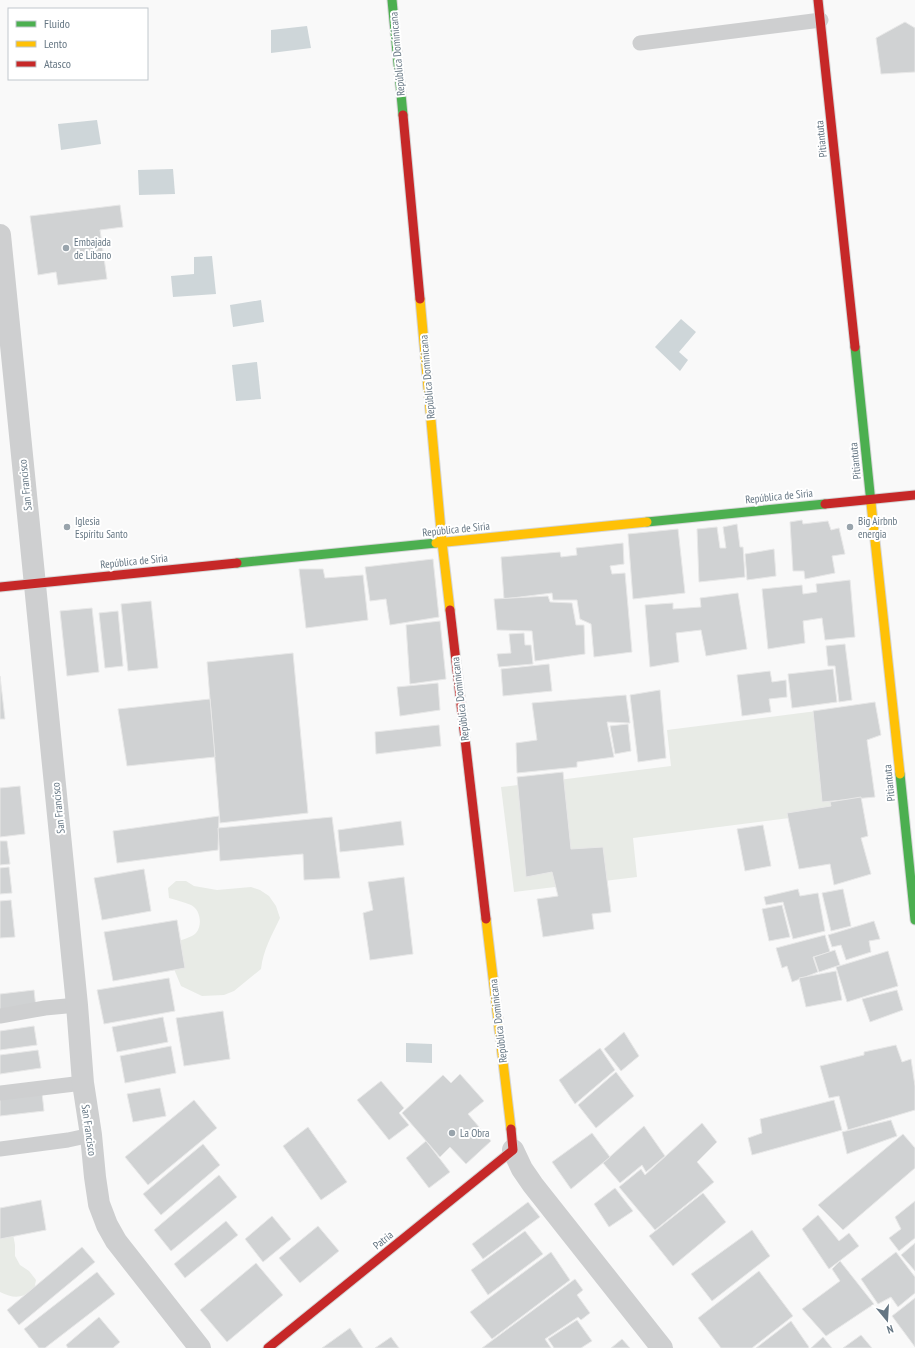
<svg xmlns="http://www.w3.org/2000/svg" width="915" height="1348" viewBox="0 0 915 1348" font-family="'PT Sans Narrow',sans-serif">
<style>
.green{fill:#e8ebe6}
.water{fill:#ced6d9}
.building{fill:#d0d2d3;stroke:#e8e8e8}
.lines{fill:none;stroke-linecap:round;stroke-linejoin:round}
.fast-casing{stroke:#d5d6d7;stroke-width:11}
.slow-casing{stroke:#d5d6d7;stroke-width:11}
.jam-casing{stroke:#d5d6d7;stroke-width:11}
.lane{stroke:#cecfd0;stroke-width:15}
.street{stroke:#cecfd0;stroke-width:22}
.fast{stroke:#4caf50;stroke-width:9}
.slow{stroke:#ffc107;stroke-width:9}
.jam{stroke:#c62828;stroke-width:9}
.poi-dot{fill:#99a4ac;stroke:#fff;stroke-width:1.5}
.labels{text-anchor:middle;stroke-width:4;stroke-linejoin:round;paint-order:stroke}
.street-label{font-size:11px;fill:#657683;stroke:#fff}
.poi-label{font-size:11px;fill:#657683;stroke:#fff;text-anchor:start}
</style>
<rect width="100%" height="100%" fill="#f9f9f9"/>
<g class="green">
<path d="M848 707 860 809 633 838 637 877 514 892 501 787 671 766 667 730Z"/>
<path d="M176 881H186L194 886 217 890 251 887 260 890 269 896 276 906 280 918C272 935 263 950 261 969L234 991 224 995 202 996 181 986 174 969 179 941C184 939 192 937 196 933 203 925 200 909 191 905 184 902 176 900 169 898L168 888Z"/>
<path d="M0 1226 13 1234 15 1245V1256L20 1265 29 1271 36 1280 34 1290C22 1298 14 1299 0 1292Z"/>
</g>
<g class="water">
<path d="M307 26 311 48 271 53V30Z"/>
<path d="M97 120 101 144 61 150 58 124Z"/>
<path d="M173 169 175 194 139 195 138 170Z"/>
<path d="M212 256 216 294 173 297 171 276 194 274V257Z"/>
<path d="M261 300 264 322 233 327 230 305Z"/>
<path d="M681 319 696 332 679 352 688 360 680 371 655 347Z"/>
<path d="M257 362 261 399 236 401 232 365Z"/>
<path d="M406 1043 432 1044V1063L406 1062Z"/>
</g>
<g class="building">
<path d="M905 22 915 28V72L881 74 876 38Z"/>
<path d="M120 205 123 227 100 230 107 279 58 285 56 272 38 275 30 216Z"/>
<path d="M802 520 803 524 828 521 831 530 839 528 845 554 832 556 835 573 805 579 804 571H793L790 522Z"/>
<path d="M737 524 740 547H743L745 577 699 582 697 529 717 527 720 548H726L723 527Z"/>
<path d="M678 529 685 593 633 599 628 534Z"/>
<path d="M623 543 624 564 610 566 612 574 625 573 632 652 594 657 591 624 580 619 577 600H553L552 593 504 599 501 557 560 552 561 557 577 555 576 548Z"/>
<path d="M774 549 776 576 747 580 745 554Z"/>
<path d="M433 559 439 617 390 625 386 599 370 601 365 567Z"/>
<path d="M299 569H323L325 578 363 575 368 620 306 628Z"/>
<path d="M850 580 855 637 825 640 822 618 803 621 805 643 768 649 762 589 802 585 803 594 817 592 816 584Z"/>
<path d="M738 593 747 649 706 656 701 630 676 633 679 662 650 667 645 605 673 603V609L701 607 700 598Z"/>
<path d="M548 596 550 602 572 603 576 625H584L585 654 535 661 532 631 497 630 494 599Z"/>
<path d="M151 601 158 668 128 671 121 604Z"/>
<path d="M92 608 99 672 67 676 60 611Z"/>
<path d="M118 611 123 666 105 668 99 613Z"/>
<path d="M440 621 446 679 410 684 406 625Z"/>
<path d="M524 633 525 645H531L533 664 499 667 497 654 511 653 509 634Z"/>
<path d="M845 644 852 700 839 702 835 666H828L826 646Z"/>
<path d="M293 653 308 813 220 823 207 662Z"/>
<path d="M549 664 552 691 503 696 501 669Z"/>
<path d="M833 669 837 702 792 708 788 674Z"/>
<path d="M770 671 772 682 786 680 787 697 769 699 771 712 742 716 737 675Z"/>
<path d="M0 676 5 719H0Z"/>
<path d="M438 683 440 710 400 716 397 687Z"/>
<path d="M660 690 666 758 638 762 630 695Z"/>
<path d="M626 695 630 723 607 722 614 757 577 762V767L517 773 516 743 537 740 532 703Z"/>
<path d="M210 699 215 757 127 766 118 709Z"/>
<path d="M875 702 881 735 867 740 875 797 822 802 813 711Z"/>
<path d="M628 724 631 751 615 754 610 726Z"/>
<path d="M439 725 441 746 376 754 375 732Z"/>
<path d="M563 772 571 849 603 847 611 912 592 914 594 929 543 937 537 899 558 896 552 872 526 877 517 777Z"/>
<path d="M20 786 25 834 0 837V788Z"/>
<path d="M861 797 868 836 861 838 871 874 834 885 830 864 799 869 787 813 831 806 830 802Z"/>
<path d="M219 816 218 850 117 863 113 831Z"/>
<path d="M332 817 340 878 304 880 303 854 220 861 218 828Z"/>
<path d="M401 821 404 845 340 852 338 830Z"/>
<path d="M763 825 771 866 745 871 737 829Z"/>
<path d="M0 841H7L10 864 0 865Z"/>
<path d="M9 867 12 893 0 894V868Z"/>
<path d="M144 869 151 911 102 920 94 878Z"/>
<path d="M404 877 413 954 370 960 363 913 373 910 368 882Z"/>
<path d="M798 889 800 896 818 893 825 931 793 939 783 902 766 905 764 897Z"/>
<path d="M843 889 851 926 831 931 822 893Z"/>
<path d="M11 900 15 937 0 938V901Z"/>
<path d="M782 905 790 937 769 941 762 909Z"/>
<path d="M177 920 185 968 113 981 104 932Z"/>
<path d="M874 921 880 939 869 941 871 952 846 960 841 945 832 947 828 935Z"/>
<path d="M825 935 830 952 813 957 818 972 792 982 787 966 782 968 776 948Z"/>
<path d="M835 950 840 965 819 972 814 957Z"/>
<path d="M888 951 898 986 847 1002 836 967Z"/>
<path d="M836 971 842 1000 806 1007 799 978Z"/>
<path d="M169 978 175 1011 104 1024 97 990Z"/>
<path d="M34 990 36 1008 0 1013V994Z"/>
<path d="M897 990 903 1010 870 1022 862 999Z"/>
<path d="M223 1011 230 1059 184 1066 176 1018Z"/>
<path d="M163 1017 168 1042 117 1052 112 1027Z"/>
<path d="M34 1026 37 1045 0 1050V1031Z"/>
<path d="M624 1032 639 1056 621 1071 604 1049Z"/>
<path d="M896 1045 902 1062 911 1059 915 1086V1110L848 1130 839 1096 829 1098 820 1066 864 1055V1052Z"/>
<path d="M171 1046 176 1073 125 1083 120 1056Z"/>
<path d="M600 1048 615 1070 575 1104 559 1080Z"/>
<path d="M38 1050 41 1068 0 1074V1055Z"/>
<path d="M616 1072 634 1096 596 1128 578 1105Z"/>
<path d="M460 1074 484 1101 468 1114 491 1141 466 1164 450 1147 440 1157 402 1113 443 1075 451 1083Z"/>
<path d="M381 1081 404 1108 399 1113 409 1125 389 1140 357 1100Z"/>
<path d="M160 1088 166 1116 133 1122 127 1094Z"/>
<path d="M42 1093 44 1111 0 1116V1098Z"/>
<path d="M194 1100 217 1128 148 1185 125 1157Z"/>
<path d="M834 1100 842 1130 752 1155 748 1138 762 1133 760 1119Z"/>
<path d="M891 1120 897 1136 847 1154 842 1132Z"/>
<path d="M702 1123 717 1142 697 1162 714 1182 655 1230 619 1187 641 1169 645 1175Z"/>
<path d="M644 1126 665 1156 646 1172 642 1165 620 1183 603 1163Z"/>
<path d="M308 1127 347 1182 321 1200 283 1146Z"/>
<path d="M592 1133 610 1157 571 1189 552 1162Z"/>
<path d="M903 1134 915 1148V1168L843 1230 818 1205Z"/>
<path d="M426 1141 450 1172 429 1188 406 1158Z"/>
<path d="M203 1144 220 1165 161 1215 143 1194Z"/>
<path d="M219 1175 237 1197 171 1251 154 1230Z"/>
<path d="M615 1188 633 1211 609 1227 594 1204Z"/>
<path d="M703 1193 726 1222 673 1266 649 1236Z"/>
<path d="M41 1200 46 1230 0 1239V1208Z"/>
<path d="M915 1201V1238L899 1251 889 1238 901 1229 895 1217Z"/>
<path d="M528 1202 540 1217 483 1259 472 1244Z"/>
<path d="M818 1215 839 1241 849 1233 859 1246 829 1269 802 1229Z"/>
<path d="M272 1216 291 1239 263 1262 245 1239Z"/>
<path d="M226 1221 238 1235 185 1278 174 1264Z"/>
<path d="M318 1226 339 1251 300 1283 279 1258Z"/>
<path d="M752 1230 770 1256 712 1301 691 1274Z"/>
<path d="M525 1231 543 1254 488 1295 471 1270Z"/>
<path d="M915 1243V1271L901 1255Z"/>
<path d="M82 1247 95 1262 19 1325 7 1310Z"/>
<path d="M551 1252 570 1280 492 1339 470 1312Z"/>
<path d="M896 1252 915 1277V1293L898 1307 891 1297 878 1304 861 1279Z"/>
<path d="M840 1261 874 1304 826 1336 802 1309 840 1281 832 1269Z"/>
<path d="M256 1263 283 1295 227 1342 200 1310Z"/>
<path d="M759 1271 793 1316 752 1348H721L698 1318Z"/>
<path d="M97 1272 115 1294 45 1348H39L24 1329Z"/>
<path d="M575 1279 583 1290 577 1295 590 1313 581 1320 578 1317 545 1339 551 1348H482Z"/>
<path d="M915 1298V1347L892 1316Z"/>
<path d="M99 1317 120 1342 113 1348H68L66 1345Z"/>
<path d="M577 1320 592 1341 581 1348H554L548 1339Z"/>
<path d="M791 1321 809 1347 808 1348H756Z"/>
<path d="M350 1328 363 1348H322Z"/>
<path d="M861 1335 872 1348H843Z"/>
<path d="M391 1337 399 1348H375Z"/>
<path d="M823 1337 832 1348H811Z"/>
<path d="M622 1339 630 1348H611Z"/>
</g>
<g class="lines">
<defs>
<g id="fast">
<path d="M392 0 403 115"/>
<path d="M855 347 871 503"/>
<path d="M647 522 825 504"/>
<path d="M237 563 436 543"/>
<path d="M900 774 915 920"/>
</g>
<g id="slow">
<path d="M420 299 442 542 450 610"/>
<path d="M871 503 900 774"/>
<path d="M436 543 647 522"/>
<path d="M486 919 511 1129"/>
</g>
<g id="jam">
<path d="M818 0 855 347"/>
<path d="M403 115 420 299"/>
<path d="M825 504 915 495"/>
<path d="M0 587 237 563"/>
<path d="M450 610 486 919"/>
<path d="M268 1348 513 1150 511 1129"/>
</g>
</defs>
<use href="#fast" class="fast-casing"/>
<use href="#slow" class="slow-casing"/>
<use href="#jam" class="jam-casing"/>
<g class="lane">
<path d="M640 43 821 20"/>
<path d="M0 1016 45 1008 77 1005"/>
<path d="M0 1093 83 1083"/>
<path d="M0 1149 68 1140 91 1135"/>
</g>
<g class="street">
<path d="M0 235 77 1005 83 1083 91 1135 95 1177 99 1204 107 1225 116 1241 200 1348"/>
<path d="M513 1150 522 1169 533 1185 662 1348"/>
</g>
<use href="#fast" class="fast"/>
<use href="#slow" class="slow"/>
<use href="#jam" class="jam"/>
</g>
<g class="poi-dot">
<circle cx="66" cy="248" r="4"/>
<circle cx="67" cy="527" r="4"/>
<circle cx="850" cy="527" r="4"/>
<circle cx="452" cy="1133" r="4"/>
</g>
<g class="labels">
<g class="street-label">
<text transform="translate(397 54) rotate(-95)" y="4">República Dominicana</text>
<text transform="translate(821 139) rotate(-96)" y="4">Pitiantuta</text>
<text transform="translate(427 377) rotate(-95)" y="4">República Dominicana</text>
<text transform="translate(855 461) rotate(-96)" y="4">Pitiantuta</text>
<text transform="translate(25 485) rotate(-96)" y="4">San Francisco</text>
<text transform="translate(779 496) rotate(-6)" y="4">República de Siria</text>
<text transform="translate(456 529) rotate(-6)" y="4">República de Siria</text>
<text transform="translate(134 561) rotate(-6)" y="4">República de Siria</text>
<text transform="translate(460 699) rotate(-97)" y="4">República Dominicana</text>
<text transform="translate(889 783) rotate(-96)" y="4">Pitiantuta</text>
<text transform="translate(58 808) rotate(-96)" y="4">San Francisco</text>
<text transform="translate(498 1021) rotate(-97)" y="4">República Dominicana</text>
<text transform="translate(89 1130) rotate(82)" y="4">San Francisco</text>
<text transform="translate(383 1240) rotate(-39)" y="4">Patria</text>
</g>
<g class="poi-label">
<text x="74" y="246">Embajada<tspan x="74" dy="13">de Líbano</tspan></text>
<text x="75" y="525">Iglesia<tspan x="75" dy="13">Espíritu Santo</tspan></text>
<text x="858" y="525">Big Airbnb<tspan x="858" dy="13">energia</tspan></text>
<text x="460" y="1137">La Obra</text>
</g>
</g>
<rect x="8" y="8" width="140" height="72" fill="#ffffff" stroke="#c1c8cd"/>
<rect x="16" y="21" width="20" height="6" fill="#4caf50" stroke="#c1c8cd"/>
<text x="44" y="28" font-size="12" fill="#657683">Fluido</text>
<rect x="16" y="41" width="20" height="6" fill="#ffc107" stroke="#c1c8cd"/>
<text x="44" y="48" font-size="12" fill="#657683">Lento</text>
<rect x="16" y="61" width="20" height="6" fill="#c62828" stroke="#c1c8cd"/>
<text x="44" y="68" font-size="12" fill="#657683">Atasco</text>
<g transform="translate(887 1320) rotate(162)" stroke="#ffffff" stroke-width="3" paint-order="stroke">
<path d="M0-3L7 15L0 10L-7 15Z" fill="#657683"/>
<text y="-6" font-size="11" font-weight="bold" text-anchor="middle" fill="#657683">N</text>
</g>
</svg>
